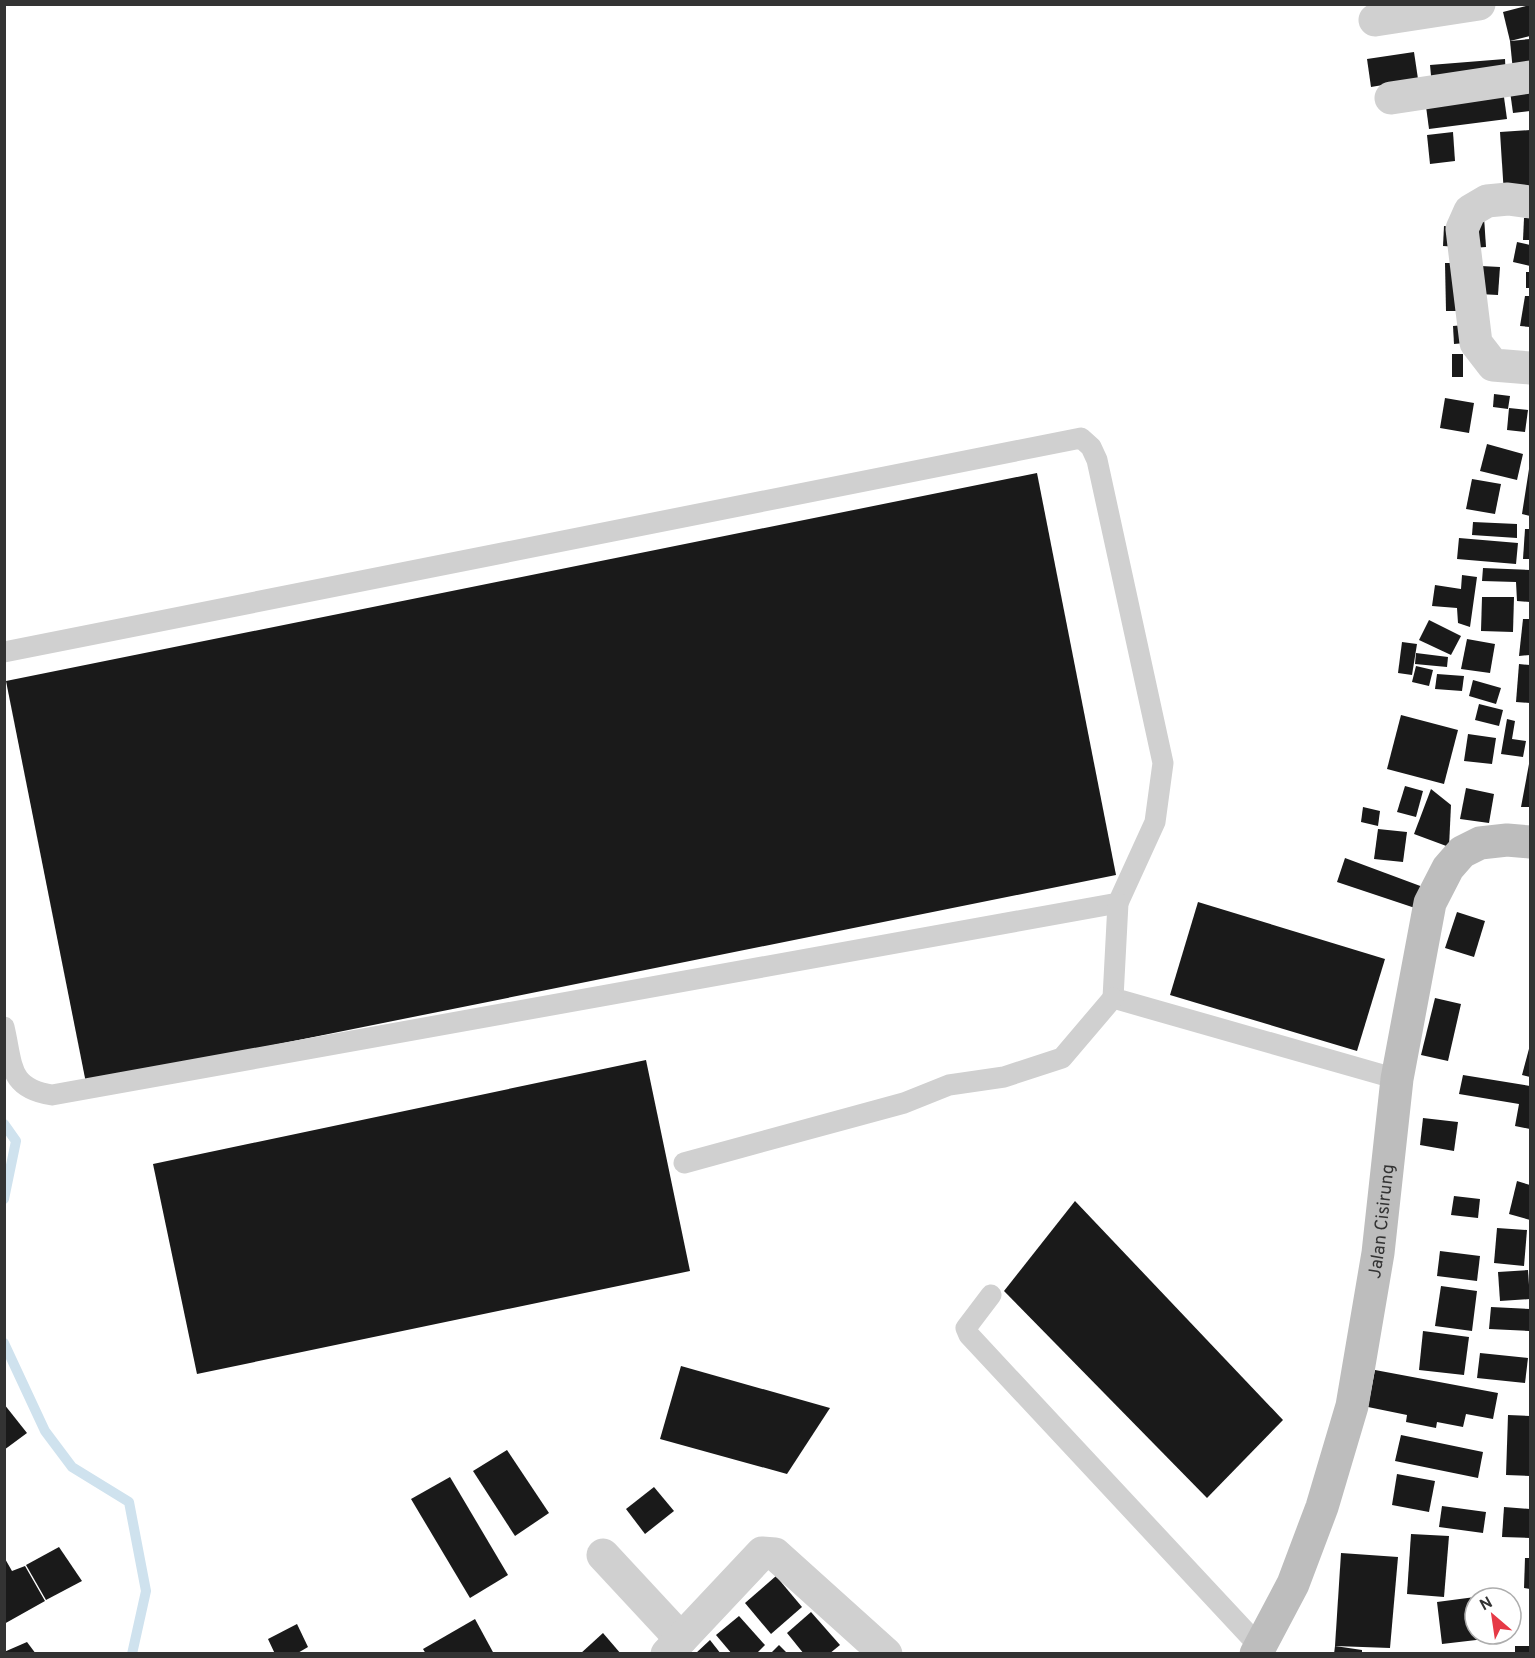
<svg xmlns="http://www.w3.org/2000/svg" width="1535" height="1658" viewBox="0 0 1535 1658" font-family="Overpass,sans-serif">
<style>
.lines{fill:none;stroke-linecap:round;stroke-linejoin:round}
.stream{stroke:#cfe2ee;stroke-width:10}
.building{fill:#1a1a1a}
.service{stroke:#d0d0d0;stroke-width:21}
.minor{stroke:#d0d0d0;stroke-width:33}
.secondary{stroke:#bdbdbd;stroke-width:33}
.labels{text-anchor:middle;stroke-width:6;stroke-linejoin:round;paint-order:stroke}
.street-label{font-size:18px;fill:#333;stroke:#fff}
</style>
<rect width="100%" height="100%" fill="#fff"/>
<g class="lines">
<g class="stream">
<path d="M4 1124 16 1141 4 1199"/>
<path d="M4 1343 45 1431 72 1467 129 1502 146 1591 132 1654"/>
</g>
</g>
<g class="building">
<path d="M1530 5V36L1510 41 1503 12Z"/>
<path d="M1530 39V69L1513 71 1510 41Z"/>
<path d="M1414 52 1418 79 1371 87 1367 59Z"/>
<path d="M1505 59 1506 80 1432 86 1430 65Z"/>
<path d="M1530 81V111L1513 113 1509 84Z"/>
<path d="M1503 90 1507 119 1429 129 1425 99Z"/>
<path d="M1530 130V193L1504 195 1500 132Z"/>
<path d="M1453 132 1455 161 1430 164 1427 135Z"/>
<path d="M1484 217 1486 247 1472 248Z"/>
<path d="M1524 218H1530V240H1523Z"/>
<path d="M1444 226 1460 227 1459 247 1443 246Z"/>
<path d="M1517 242 1530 245V266L1513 262Z"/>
<path d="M1445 263H1459L1460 311H1446Z"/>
<path d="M1481 266 1500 267 1498 295 1479 294Z"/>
<rect x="1526" y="272" width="4" height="16"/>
<path d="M1525 296H1530V327L1520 326Z"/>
<path d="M1465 325V343L1454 344 1453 326Z"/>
<rect x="1452" y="354" width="11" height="23"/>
<path d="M1494 394 1510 396 1508 409 1493 407Z"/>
<path d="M1445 398 1474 403 1469 433 1440 428Z"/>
<path d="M1509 408 1528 410 1525 432 1507 430Z"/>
<path d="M1487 444 1523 454 1517 480 1480 471Z"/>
<path d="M1529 469H1530V516L1522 514Z"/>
<path d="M1037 473 1116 875 86 1083 6 681Z"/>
<path d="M1472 479 1501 484 1495 514 1466 509Z"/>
<path d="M1473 522 1517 524V538L1472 535Z"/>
<path d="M1525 529H1530V559H1523Z"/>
<path d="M1459 538 1518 543 1516 564 1457 559Z"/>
<path d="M1483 568 1530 570V602L1517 601 1516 582 1482 581Z"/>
<path d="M1462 575 1477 577 1470 627 1458 623 1457 608 1432 606 1435 585 1461 589Z"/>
<path d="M1482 597H1514L1513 632 1481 631Z"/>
<path d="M1523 619H1530V655L1519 656Z"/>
<path d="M1429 620 1461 636 1451 655 1419 640Z"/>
<path d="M1467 639 1495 644 1490 673 1461 669Z"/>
<path d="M1402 642 1417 644 1412 675 1398 673Z"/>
<path d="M1416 653 1448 657 1447 667 1415 664Z"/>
<path d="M1519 664 1530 665V703L1516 702Z"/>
<path d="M1416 666 1433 670 1429 686 1412 682Z"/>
<path d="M1437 674 1464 676 1462 691 1435 689Z"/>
<path d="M1473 680 1501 688 1496 704 1469 696Z"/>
<path d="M1479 704 1503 710 1499 726 1475 720Z"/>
<path d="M1401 715 1458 730 1444 784 1387 769Z"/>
<path d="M1507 719 1515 721 1512 739 1526 741 1523 757 1501 754Z"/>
<path d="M1468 734 1496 738 1492 764 1464 761Z"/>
<path d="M1529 764 1530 807H1521Z"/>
<path d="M1405 786 1423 791 1416 817 1397 812Z"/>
<path d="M1466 788 1494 794 1489 823 1460 819Z"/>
<path d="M1431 789 1451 805 1449 847 1414 834Z"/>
<path d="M1363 807 1380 811 1378 826 1361 822Z"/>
<path d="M1378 829 1407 832 1403 862 1374 859Z"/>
<path d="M1345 858 1423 887 1415 908 1337 882Z"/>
<path d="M1198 902 1385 959 1357 1051 1170 995Z"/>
<path d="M1457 912 1485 921 1474 957 1445 948Z"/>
<path d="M1435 998 1461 1004 1448 1061 1421 1055Z"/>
<path d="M1530 1045V1077L1522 1075Z"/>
<path d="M646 1060 690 1271 197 1374 153 1164Z"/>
<path d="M1463 1075 1530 1086V1129L1515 1126 1519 1104 1459 1094Z"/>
<path d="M1423 1118 1458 1122 1454 1151 1420 1145Z"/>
<path d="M1517 1181 1530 1185V1220L1509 1214Z"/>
<path d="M1454 1196 1480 1199 1478 1218 1451 1215Z"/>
<path d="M1075 1201 1283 1420 1207 1498 1004 1291Z"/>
<path d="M1497 1228 1527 1230 1524 1266 1494 1263Z"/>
<path d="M1440 1251 1480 1256 1477 1281 1437 1276Z"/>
<path d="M1528 1270 1530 1299 1500 1301 1498 1272Z"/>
<path d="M1441 1286 1477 1291 1472 1331 1435 1326Z"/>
<path d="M1491 1307 1530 1309 1529 1331 1489 1329Z"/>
<path d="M1423 1331 1469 1337 1464 1375 1419 1370Z"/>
<path d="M1480 1353 1528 1358 1525 1383 1477 1378Z"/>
<path d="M681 1366 830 1408 787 1474 660 1439Z"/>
<path d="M1375 1370 1498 1393 1493 1419 1466 1414 1463 1427 1437 1422 1436 1428 1406 1422 1407 1415 1368 1407Z"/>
<path d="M4 1404 27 1433 4 1450Z"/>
<path d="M1508 1415 1530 1416V1476L1506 1475Z"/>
<path d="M1401 1435 1483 1452 1478 1478 1395 1461Z"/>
<path d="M507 1450 549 1513 515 1536 473 1471Z"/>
<path d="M1397 1474 1435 1481 1429 1512 1392 1505Z"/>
<path d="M450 1477 508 1575 470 1598 411 1499Z"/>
<path d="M654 1487 674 1511 645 1534 626 1509Z"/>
<path d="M1442 1506 1486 1512 1483 1533 1439 1527Z"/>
<path d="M1504 1507 1530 1509V1538L1502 1537Z"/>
<path d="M1411 1534 1449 1536 1444 1597 1407 1594Z"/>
<path d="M59 1547 82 1581 46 1600 26 1565Z"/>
<path d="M1341 1553 1398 1557 1390 1648 1335 1646Z"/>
<path d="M4 1557 12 1571 25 1566 45 1601 4 1624Z"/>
<path d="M1525 1558H1530V1589L1524 1588Z"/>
<path d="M776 1576 802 1607 771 1634 745 1603Z"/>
<path d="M1497 1595V1598H1481V1597Z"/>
<path d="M1475 1597V1634H1501L1502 1637 1442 1644 1437 1602Z"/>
<path d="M811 1612 840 1645 829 1654H804L787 1633Z"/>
<path d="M739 1616 765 1645 756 1654H732L716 1635Z"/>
<path d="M475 1619 494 1654H426L423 1649Z"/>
<path d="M297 1624 308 1647 296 1654H275L268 1639Z"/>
<path d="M603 1633 621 1654H580Z"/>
<path d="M710 1640 721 1654H695Z"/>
<path d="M27 1642 36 1654H4V1652Z"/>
<path d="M779 1645 788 1654H770Z"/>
<path d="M1335 1646 1362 1650V1654H1334Z"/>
<rect x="1515" y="1646" width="15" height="8"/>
</g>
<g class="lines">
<g class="service">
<path d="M4 652 1081 438 1091 447 1097 460 1163 763 1155 822 1118 903 52 1095C8 1088 13 1065 4 1027"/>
<path d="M1118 903 1113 998 1397 1079"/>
<path d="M684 1163 904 1103 949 1085 1004 1077 1062 1058 1113 998"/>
<path d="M991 1295 966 1328 969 1335 1260 1647"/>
</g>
<g class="minor">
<path d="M1375 20 1479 4"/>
<path d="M1391 98 1530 77"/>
<path d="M1530 202 1508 199 1487 201 1470 211 1462 229 1476 343 1493 365 1530 368"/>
<path d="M603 1555 681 1639"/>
<path d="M667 1654 762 1553 775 1554 886 1654"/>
</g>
<path class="secondary" id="s1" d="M1256 1654 1293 1584 1322 1507 1352 1406 1378 1253 1397 1079 1430 903 1448 868 1462 852 1480 843 1507 840 1530 842"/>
</g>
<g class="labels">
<g class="street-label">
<text dy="6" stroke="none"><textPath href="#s1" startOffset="454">Jalan Cisirung</textPath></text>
</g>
</g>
<rect width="1535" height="1658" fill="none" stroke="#333333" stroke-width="12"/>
<g transform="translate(1493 1616) rotate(331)"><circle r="28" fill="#ffffff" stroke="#adadad" stroke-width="1.5"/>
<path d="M0-4.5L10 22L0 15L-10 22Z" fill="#e63946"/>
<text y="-9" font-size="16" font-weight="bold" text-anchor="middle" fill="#333333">N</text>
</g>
</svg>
